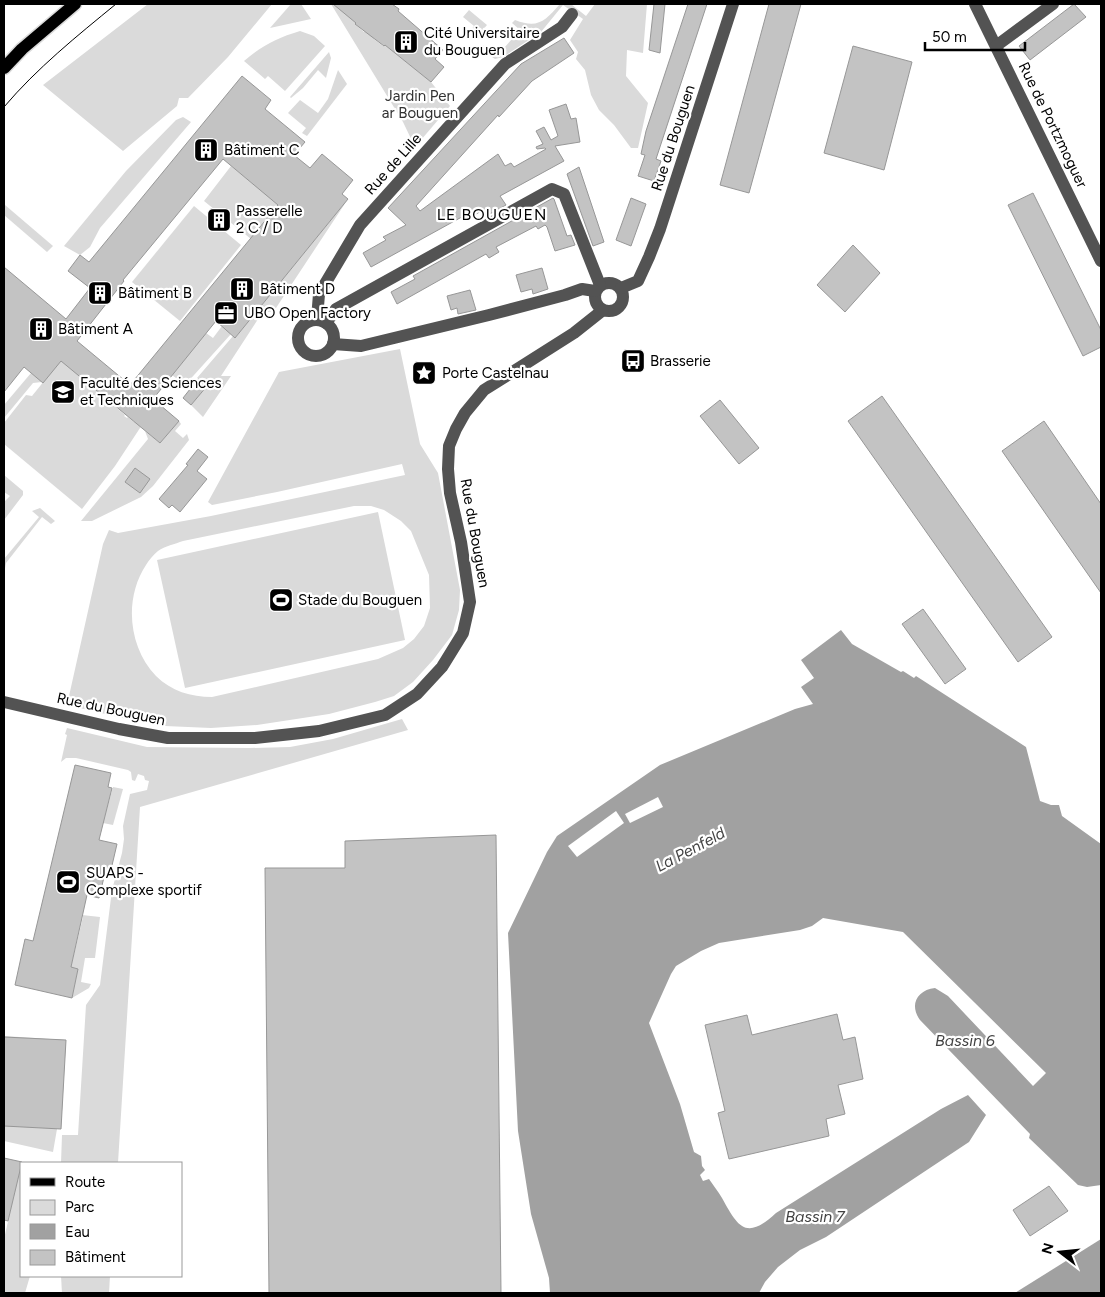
<svg xmlns="http://www.w3.org/2000/svg" width="1105" height="1297" viewBox="0 0 1105 1297" font-family="Figtree,sans-serif">
<style>
.green{fill:#dadada;fill-rule:evenodd}
.water{fill:#a1a1a1}
.pier{fill:#fff}
.building{fill:#c3c3c3;stroke:#979797;fill-rule:evenodd}
.lines{fill:none;stroke-linecap:round;stroke-linejoin:round}
.major-casing{stroke:#dbdbdb;stroke-width:15}
.minor{stroke:#535353;stroke-width:12}
.major{stroke:#000;stroke-width:12}
.tram{stroke:#000;stroke-width:1}
.labels{text-anchor:middle;stroke-width:4.5;stroke-linejoin:round;paint-order:stroke}
.poi-label{font-size:15px;fill:#000;stroke:#fff;text-anchor:start}
.park-label{font-size:15px;fill:#313131;stroke:#fff}
.street-label{font-size:15px;fill:#000;stroke:#fff}
.neighbourhood-label{font-size:16px;letter-spacing:1px;fill:#000;stroke:#fff}
.water-label{font-size:16px;font-style:italic;fill:#424242;stroke:#fff}
</style>
<rect width="100%" height="100%" fill="#fff"/>
<g class="green">
<path d="M148 4H272L228 57 188 98H179L177 106 123 151 43 85Z"/>
<path d="M291 4H301L311 19 270 28Z"/>
<path d="M331 4H341L338 7 356 23 355 24 364 32 366 30 375 37 374 39 383 46 385 45 431 82 450 106 415 147 403 122Z"/>
<path d="M560 4H571L586 16 595 4H647L643 53 627 50 626 76 648 103 638 148H631L614 125 599 110 591 95 585 70 576 59 578 52 570 40 583 19 563 5 541 32 503 57 495 59 487 54 482 47 483 45 497 56 520 30 512 23 515 20C538 29 545 21 560 4Z"/>
<path d="M469 10 487 25 474 40 468 34 474 26 463 17Z"/>
<path d="M300 31 314 36 325 46 285 91 268 76 265 79 244 61C263 45 277 38 300 31Z"/>
<path d="M329 52 331 58 326 78 318 70 303 88 291 98 290 97Z"/>
<path d="M338 70 347 84 307 136 302 133 306 128 288 113 300 100 318 113 328 99Z"/>
<path d="M183 117 191 122 100 228 90 247 80 255 64 246 126 171 176 120Z"/>
<path d="M231 166 263 192 301 177 251 239 204 201Z"/>
<path d="M348 199 274 311 262 313 221 376H231L203 417 191 405 207 386 197 378 233 336 236 337Z"/>
<path d="M5 205 53 246 47 252 4 215Z"/>
<path d="M194 206 241 245 180 321 132 282Z"/>
<path d="M222 326 231 334 185 385 172 375 206 333 213 338Z"/>
<path d="M400 349 420 444 438 473 460 590 459 610 452 635 433 660 413 682 394 696 375 702 329 714 257 725 211 728 165 726 131 720 67 705 103 544 109 530 118 533 211 516 405 475 402 464 277 492 212 505 208 502 279 372ZM354 506H371L384 510 401 521 411 531 429 575 430 608 424 626 414 639 403 648 378 659 212 697C191 697 171 691 156 676 128 647 124 598 146 565 149 560 153 555 158 551 165 546 175 544 183 541Z"/>
<path d="M61 360 125 415 124 416 127 418 128 417 134 422 154 397 161 402 140 428 115 466 82 509 4 444V423L26 395 32 396Z"/>
<path d="M31 373 42 382 33 383 4 418V405Z"/>
<path d="M179 421 181 424 175 431 183 438 187 434 189 440 153 486 141 497 92 521H81L148 439 145 431 160 443Z"/>
<path d="M4 475 23 491V495L4 520V502L10 496 4 492Z"/>
<path d="M40 508 55 521 51 524 42 517 6 563 4 574V559L39 517 32 511Z"/>
<path d="M378 512 405 640 185 688 157 560Z"/>
<path d="M402 719 408 730 140 807 118 1163H61L62 1135H78L86 1005 100 985 112 890 122 853 124 839 123 826 130 794 147 790 149 781 145 780 144 776 138 774 135 781 132 780 131 772 128 770 76 758H66L61 762 67 735 65 734 67 728 147 747 249 748 290 747 333 739Z"/>
<path d="M113 787 123 789 113 825 103 823Z"/>
<path d="M82 915 100 917 95 958H85L81 982 91 984 89 988 72 998 78 969 71 967 83 917Z"/>
<path d="M4 1036 66 1040 61 1129H57L53 1152 4 1141Z"/>
<path d="M21 1164V1276H30L25 1293H4V1239Z"/>
<path d="M61 1276H110L109 1293H62Z"/>
</g>
<g class="water">
<path d="M841 630 852 644 901 672 903 671 914 678 916 676 1026 747 1040 801 1051 805H1059L1062 816 1101 844V1185L1087 1187 1078 1185 1029 1138 1030 1134 920 1020C909 1005 917 990 935 988L948 996 1033 1086 1046 1073 903 932 823 918 812 926 800 930 719 943 701 951 676 966 671 974 649 1023 680 1104 694 1152 701 1156 702 1166 705 1170 700 1175 703 1181 709 1179C713 1185 718 1191 722 1198 738 1227 746 1241 776 1213L941 1109 968 1095 986 1115 969 1142 826 1237 800 1250 778 1267 765 1282 759 1293H550L549 1278 531 1214 518 1131 508 933 547 852 557 836 660 765 795 709 813 704 801 687 814 678 801 660Z"/>
<path d="M1101 1239V1293H1015Z"/>
</g>
<g class="pier">
<path d="M658 797 663 807 630 823 625 814Z"/>
<path d="M616 811 624 823 577 857 568 846Z"/>
</g>
<g class="building">
<path d="M333 4H392L399 9 398 11 443 50 435 59 444 67 431 82 385 45 384 46 355 24 356 23Z"/>
<path d="M654 4H665L660 53 649 50Z"/>
<path d="M688 4H707L656 159 661 161 654 181 638 176 645 155 641 154 646 131Z"/>
<path d="M769 4H801L749 193 720 185Z"/>
<path d="M1074 4 1086 17 1030 60 1019 46Z"/>
<path d="M564 38 574 53 532 81 499 117 498 115 416 206 420 211 498 154 505 166 511 163 514 167 546 149 545 148 537 149 536 147 543 144 536 131 544 127 551 140 558 136 549 110 566 104 571 119 576 118 580 142 555 146 564 161 500 196 506 205 486 216 483 210 471 217 469 213 371 267 363 253 386 240 383 237 406 225 388 208 521 64Z"/>
<path d="M853 46 912 62 884 170 824 153Z"/>
<path d="M242 76 271 100 265 109 305 142 294 155 310 168 322 154 353 180 342 194 348 199 235 338 216 321 153 399 179 421 160 443 61 361 43 383 24 367 4 392V267L66 319 90 288 68 271 80 255 89 262ZM223 159 278 205 130 385 77 341 124 281 123 280Z"/>
<path d="M579 167 604 242 593 246 567 174Z"/>
<path d="M1033 193 1101 330V347L1083 356 1008 205Z"/>
<path d="M553 198 554 199 567 236 571 235 575 245 555 251 547 227 545 225 538 229 536 226 496 247 499 252 489 258 486 254 397 304 391 292 415 279 413 276Z"/>
<path d="M631 198 646 204 631 246 616 240Z"/>
<path d="M853 245 880 273 845 312 817 285Z"/>
<path d="M542 268 548 289 533 294 532 289 521 292 516 275Z"/>
<path d="M470 290 476 310 458 314 457 308 451 310 447 296Z"/>
<path d="M198 379 207 386 191 405 183 398Z"/>
<path d="M882 396 1052 637 1018 662 848 421Z"/>
<path d="M720 400 759 448 739 464 700 416Z"/>
<path d="M1044 421 1101 504V593L1002 451Z"/>
<path d="M198 449 208 457 197 471 207 479 180 512 172 505 169 508 159 499 188 465 186 464Z"/>
<path d="M135 468 150 479 140 493 125 482Z"/>
<path d="M923 609 966 669 945 684 902 624Z"/>
<path d="M75 765 111 773 108 787 112 788 99 840 117 844 110 874 105 873 99 898 87 895 71 967 78 969 72 998 15 985 25 939 33 941Z"/>
<path d="M496 835 501 1293H269L265 868H345V841Z"/>
<path d="M837 1014 843 1040 855 1037 863 1079 838 1085 845 1114 826 1119 829 1136 729 1159 718 1113 725 1111 705 1025 747 1015 752 1035Z"/>
<path d="M4 1037 66 1040 61 1129 4 1126Z"/>
<path d="M4 1158 22 1162 8 1221 4 1220Z"/>
<path d="M1049 1186 1068 1211 1030 1236 1013 1210Z"/>
</g>
<g class="lines">
<defs>
<path id="major" d="M4 68 22 49 75 4"/>
</defs>
<use href="#major" class="major-casing"/>
<g class="minor">
<path d="M975 4 1101 261"/>
<path d="M996 46 1053 4"/>
<circle cx="609" cy="297" r="14"/>
<path d="M621 288 638 281 649 257 660 229 733 4"/>
<path d="M317 319 319 294 360 225 505 64 562 27 572 14"/>
<circle cx="316" cy="338" r="18"/>
<path d="M326 323 336 309 552 189 564 194 600 285"/>
<path d="M333 344 361 346 489 315 565 295 582 289 595 291"/>
<path d="M4 702 119 729 168 738H255L319 731 385 715 417 694 442 667 463 633 470 602 461 542 450 493 448 469 449 446 456 429 465 413 484 390 574 333 603 310"/>
</g>
<use href="#major" class="major"/>
<path class="tram" d="M4 107C37 68 77 36 116 4"/>
</g>
<defs>
<symbol id="building-square" viewBox="-11 -11 22 22"><rect x="-9" y="-9" width="18" height="18" rx="4" fill="#000" stroke="#fff"/><path d="M-4-6H4V6H1V3H-1V6H-4ZM-2.5-4.3h1.7v1.8h-1.7ZM.8-4.3h1.7v1.8H.8ZM-2.5-1h1.7V.8h-1.7ZM.8-1h1.7V.8H.8Z" fill="#fff"/></symbol>
<symbol id="office-square" viewBox="-11 -11 22 22"><rect x="-9" y="-9" width="18" height="18" rx="4" fill="#000" stroke="#fff"/><path d="M-6-3h4V-5.5h4V-3h4V5H-6ZM-1-4.5V-3h2v-1.5ZM-6 0V1H6V0Z" fill="#fff"/></symbol>
<symbol id="bus-square" viewBox="-11 -11 22 22"><rect x="-9" y="-9" width="18" height="18" rx="4" fill="#000" stroke="#fff"/><path d="M-5-6H5V4H4V6H2V4H-2V6H-4V4H-5ZM-3.5-4V0h7V-4ZM-3.5 1.2v1.5H-2V1.2ZM2 1.2v1.5H3.5V1.2Z" fill="#fff"/></symbol>
<symbol id="sight-square" viewBox="-11 -11 22 22"><rect x="-9" y="-9" width="18" height="18" rx="4" fill="#000" stroke="#fff"/><path d="M0-6L1.8-2.2L6-1.7L2.9 1.2L3.7 5.4L0 3.3L-3.7 5.4L-2.9 1.2L-6-1.7L-1.8-2.2Z" fill="#fff"/></symbol>
<symbol id="university-square" viewBox="-11 -11 22 22"><rect x="-9" y="-9" width="18" height="18" rx="4" fill="#000" stroke="#fff"/><path d="M0-5L7-2L0 1L-7-2ZM-4 1L0 2.5L4 1V4Q0 6-4 4Z" fill="#fff"/></symbol>
<symbol id="stadium-square" viewBox="-11 -11 22 22"><rect x="-9" y="-9" width="18" height="18" rx="4" fill="#000" stroke="#fff"/><path d="M0-5a6.5 5 0 1 0 0 10a6.5 5 0 1 0 0-10ZM-3.5-1.8h7v3.6h-7Z" fill="#fff"/></symbol>
</defs>
<g fill-rule="evenodd">
<use href="#building-square" x="392" y="28" width="28" height="28"/>
<use href="#building-square" x="192" y="136" width="28" height="28"/>
<use href="#building-square" x="205" y="206" width="28" height="28"/>
<use href="#building-square" x="228" y="275" width="28" height="28"/>
<use href="#building-square" x="86" y="279" width="28" height="28"/>
<use href="#office-square" x="212" y="299" width="28" height="28"/>
<use href="#building-square" x="27" y="315" width="28" height="28"/>
<use href="#bus-square" x="619" y="347" width="28" height="28"/>
<use href="#sight-square" x="410" y="359" width="28" height="28"/>
<use href="#university-square" x="49" y="378" width="28" height="28"/>
<use href="#stadium-square" x="267" y="586" width="28" height="28"/>
<use href="#stadium-square" x="54" y="868" width="28" height="28"/>
</g>
<g class="labels">
<g class="poi-label">
<text x="424" y="38">Cité Universitaire<tspan x="424" dy="17">du Bouguen</tspan></text>
<text x="224" y="155">Bâtiment C</text>
<text x="236" y="216">Passerelle<tspan x="236" dy="17">2 C / D</tspan></text>
<text x="260" y="294">Bâtiment D</text>
<text x="118" y="298">Bâtiment B</text>
<text x="244" y="318">UBO Open Factory</text>
<text x="58" y="334">Bâtiment A</text>
<text x="650" y="366">Brasserie</text>
<text x="442" y="378">Porte Castelnau</text>
<text x="80" y="388">Faculté des Sciences<tspan x="80" dy="17">et Techniques</tspan></text>
<text x="298" y="605">Stade du Bouguen</text>
<text x="86" y="878">SUAPS -<tspan x="86" dy="17">Complexe sportif</tspan></text>
</g>
<g class="park-label">
<text x="420" y="101">Jardin Pen<tspan x="420" dy="17">ar Bouguen</tspan></text>
</g>
<g class="street-label">
<text transform="translate(1053 125) rotate(64)" y="5">Rue de Portzmoguer</text>
<text transform="translate(673 138) rotate(-72)" y="5">Rue du Bouguen</text>
<text transform="translate(393 164) rotate(-48)" y="5">Rue de Lille</text>
<text transform="translate(475 533) rotate(80)" y="5">Rue du Bouguen</text>
<text transform="translate(111 709) rotate(12)" y="5">Rue du Bouguen</text>
</g>
<g class="neighbourhood-label">
<text x="492" y="220">LE BOUGUEN</text>
</g>
<g class="water-label">
<text transform="translate(690 849) rotate(-28)" y="6">La Penfeld</text>
<text x="965" y="1046">Bassin 6</text>
<text x="815" y="1222">Bassin 7</text>
</g>
</g>
<rect width="1105" height="1297" fill="none" stroke="#000000" stroke-width="10"/>
<rect x="20" y="1162" width="162" height="115" fill="#ffffff" stroke="#999999"/>
<rect x="30" y="1178" width="25" height="8" fill="#000000" stroke="#999999"/>
<text x="65" y="1187" font-size="15" fill="#000000">Route</text>
<rect x="30" y="1200" width="25" height="15" fill="#dadada" stroke="#999999"/>
<text x="65" y="1212" font-size="15" fill="#000000">Parc</text>
<rect x="30" y="1224" width="25" height="15" fill="#a1a1a1" stroke="#999999"/>
<text x="65" y="1237" font-size="15" fill="#000000">Eau</text>
<rect x="30" y="1250" width="25" height="15" fill="#c3c3c3" stroke="#999999"/>
<text x="65" y="1262" font-size="15" fill="#000000">Bâtiment</text>
<g transform="translate(1060 1252) rotate(286)" stroke="#ffffff" stroke-width="4" paint-order="stroke">
<path d="M0-4L9 19L0 12L-9 19Z" fill="#000000"/>
<text y="-8" font-size="14" font-weight="bold" text-anchor="middle" fill="#000000">N</text>
</g>
<path d="M925 42v8h100v-8" fill="none" stroke="#000000" stroke-width="2.5"/>
<text x="932" y="42" font-size="15" fill="#000000" stroke="#ffffff" stroke-width="4" paint-order="stroke">50 m</text>
</svg>
